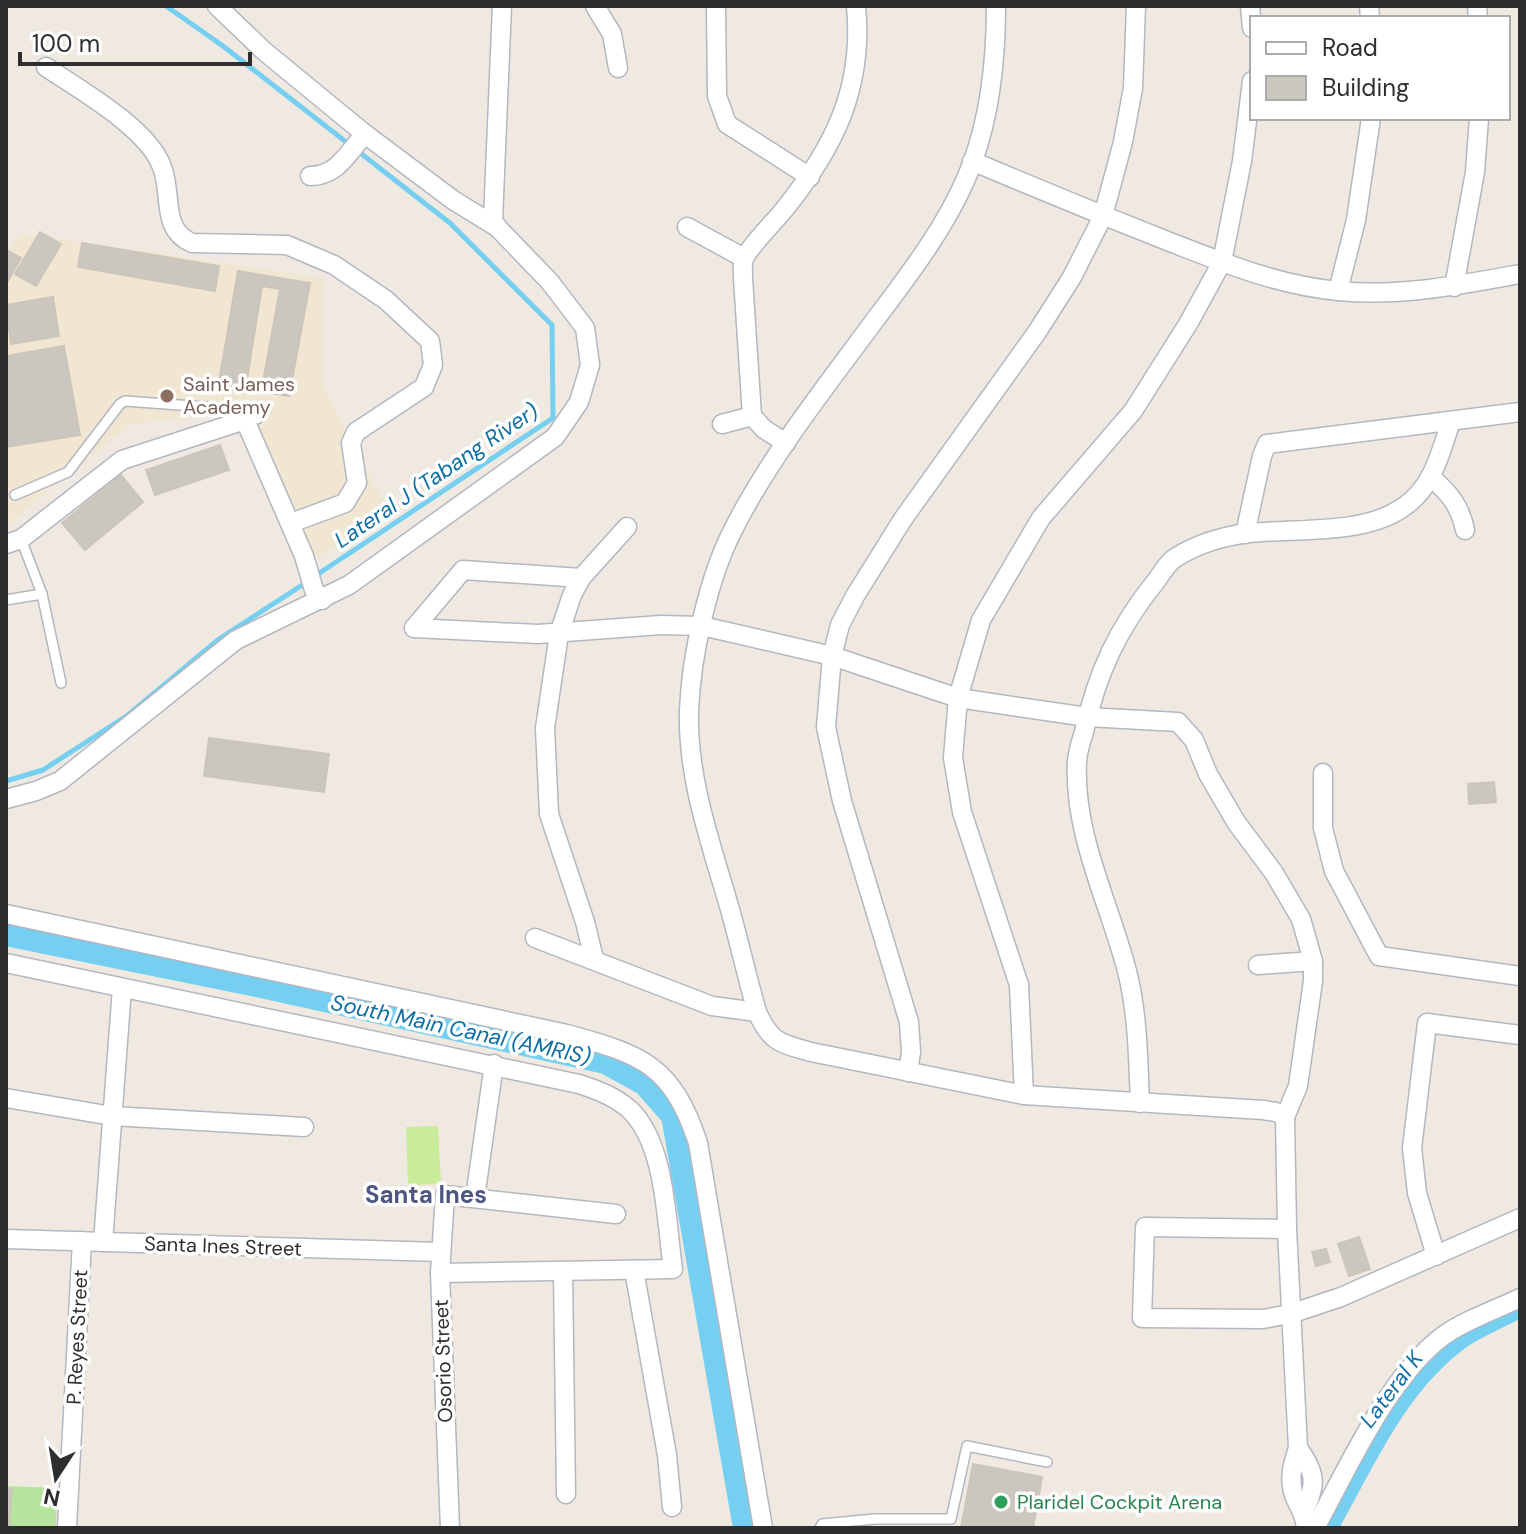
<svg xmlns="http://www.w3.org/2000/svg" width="1526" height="1534" viewBox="0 0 1526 1534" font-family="'DM Sans',sans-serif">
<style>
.education{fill:#f0e6d1}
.green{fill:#b6e59e}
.pitch{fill:#c9ec9a}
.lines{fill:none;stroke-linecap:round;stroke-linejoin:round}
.stream{stroke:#75cff0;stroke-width:5}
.canal{stroke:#75cff0;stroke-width:16}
.river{stroke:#75cff0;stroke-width:28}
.building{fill:#cbc7bf;stroke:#cbc5ba;stroke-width:2;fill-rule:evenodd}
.lane-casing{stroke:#b4b7c1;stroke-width:12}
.street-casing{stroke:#b4b7c1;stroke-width:21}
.lane{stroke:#fff;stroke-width:9}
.street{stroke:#fff;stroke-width:18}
.education-dot{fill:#8d6e63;stroke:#fff;stroke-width:3}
.leisure-dot{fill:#2e9e5b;stroke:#fff;stroke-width:3}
.labels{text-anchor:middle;stroke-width:7;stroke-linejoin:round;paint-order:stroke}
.education-label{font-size:20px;fill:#785e54;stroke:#fff;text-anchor:start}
.street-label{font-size:20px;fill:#2e2e2e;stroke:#fff}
.leisure-label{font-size:20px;fill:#27864d;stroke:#fff;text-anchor:start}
.water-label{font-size:22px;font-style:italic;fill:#0d6fa3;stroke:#fff}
.quarter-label{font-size:24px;font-weight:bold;fill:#4d5680;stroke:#fff}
</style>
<rect width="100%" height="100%" fill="#efe9e1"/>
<path class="education" d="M21 233 323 278 322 383 390 516 311 561 251 409 130 425 6 526V255Z"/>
<path class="green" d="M6 1486 57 1488 56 1528H6Z"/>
<path class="pitch" d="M438 1126 441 1184 408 1185 406 1127Z"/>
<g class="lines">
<g class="stream">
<path d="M166 6 223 46 450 223 552 325 553 418 315 576"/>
<path d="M6 781 43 770 128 715 219 639 307 582"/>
</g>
<path class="canal" d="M1330 1528C1367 1463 1398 1388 1460 1342 1478 1329 1501 1320 1520 1310"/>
<path class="river" d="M6 932 257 983 606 1060 646 1082 675 1115 747 1528"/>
</g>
<g class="building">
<path d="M40 232 61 244 36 286 15 274Z"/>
<path d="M82 243 219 266 215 291 78 267Z"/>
<path d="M8 251 21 258 8 281 6 254Z"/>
<path d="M238 271 310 283 289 396 245 389V393L218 388ZM262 286 280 289 263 382 247 379Z"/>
<path d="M53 297 59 336 11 344 6 305Z"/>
<path d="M64 346 80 435 6 447V356Z"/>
<path d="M220 445 229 470 155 495 146 470Z"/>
<path d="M121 475 143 502 85 550 62 523Z"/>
<path d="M209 738 329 754 324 792 204 776Z"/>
<path d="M1494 782 1496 802 1469 804 1468 784Z"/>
<path d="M1359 1237 1370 1269 1349 1276 1338 1244Z"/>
<path d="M1326 1249 1330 1262 1316 1266 1312 1252Z"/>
<path d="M973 1464 1042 1477 1033 1528H961Z"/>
<path d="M6 1489H12L9 1528H6Z"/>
</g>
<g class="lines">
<defs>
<g id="lane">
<path d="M15 495 68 472 120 404 125 401 247 410 256 411 258 415 257 419 245 420"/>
<path d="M21 539 42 594 61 683"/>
<path d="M6 600 42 594"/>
<path d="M820 1528 822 1524 875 1519H951L967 1446 1047 1462"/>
</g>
<g id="street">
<path d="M595 6 612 34 618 68"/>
<path d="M716 6 717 96 727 124 810 177"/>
<path d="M996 6C996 59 991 111 973 161 952 219 912 271 875 320 827 385 769 458 733 530 708 578 691 657 689 711 687 778 711 844 729 906 739 941 747 977 757 1012 771 1043 780 1043 811 1052L1024 1095 1263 1110 1276 1112 1285 1117 1287 1229 1298 1448C1293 1463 1289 1477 1293 1492 1297 1507 1304 1508 1306 1528"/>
<path d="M1250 6 1252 28"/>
<path d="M1369 6 1370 18"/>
<path d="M1477 6 1478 18"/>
<path d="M46 67C80 90 148 128 162 167 173 195 160 229 192 243L287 245 334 265 386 300 430 341 433 365 424 387 356 432 351 443 357 483 345 503 291 523"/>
<path d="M972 161C1038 189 1104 216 1170 242 1224 263 1280 286 1339 291 1400 297 1460 285 1520 274"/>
<path d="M310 176C338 176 348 152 365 134"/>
<path d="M497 227 493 220 502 6"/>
<path d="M687 227 744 258"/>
<path d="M1454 287 1475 172 1479 118"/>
<path d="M1338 291 1356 220 1371 118"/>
<path d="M722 424 752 416"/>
<path d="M786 443 764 429 752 416 743 278C743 272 742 264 744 259 748 248 775 221 783 211 834 148 864 88 856 6"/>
<path d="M1432 478C1450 494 1460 506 1465 530"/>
<path d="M1245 534 1262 456 1267 444 1520 412"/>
<path d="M6 544 21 539 122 460 245 420 304 556 314 590 322 600"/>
<path d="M414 628 538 634 661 625 702 626 832 656 958 698 1087 717 1178 722 1194 740 1208 774 1236 822 1274 873 1301 919 1313 961V981L1298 1086 1285 1117"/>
<path d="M414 628 463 570 581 578"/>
<path d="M1323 773V828L1334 871 1379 956 1520 976"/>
<path d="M6 799 36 791 60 781 236 640 349 585 555 437 579 402 590 365 585 328 550 282 497 227 453 200 365 134 264 51 217 6"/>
<path d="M6 914 567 1034C643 1055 672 1065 698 1143L763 1528"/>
<path d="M535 938 712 1006 757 1012"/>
<path d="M594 959 585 922 549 814 545 728 559 634 572 595 581 578 627 527"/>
<path d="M6 963 579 1084C597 1090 614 1096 629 1109 666 1143 666 1221 673 1269L440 1273"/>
<path d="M1258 965 1313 961"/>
<path d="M908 1072 911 1052 909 1022 842 801 826 727 832 656 840 625 855 596 903 519 1037 332 1072 277 1103 216 1123 142 1133 88 1136 6"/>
<path d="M1024 1095 1019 985 962 812 953 758 958 698 981 620 1041 518 1133 411 1188 324 1222 262 1242 161 1252 81"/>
<path d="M6 1098 112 1116 304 1127"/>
<path d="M1140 1103C1138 1058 1138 1015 1127 971 1109 902 1073 834 1077 761 1078 751 1081 741 1084 732 1097 673 1118 628 1156 581 1162 573 1167 563 1175 558 1197 544 1224 536 1249 533 1296 528 1363 535 1402 508 1433 488 1440 454 1451 421"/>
<path d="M475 1198 494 1064"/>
<path d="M1287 1229 1145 1227 1142 1318 1263 1319 1290 1314 1341 1297 1520 1218"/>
<path d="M6 1239 440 1252"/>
<path d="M103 1242 122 988"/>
<path d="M1436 1256 1417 1193 1412 1148 1427 1023 1520 1035"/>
<path d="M634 1270 667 1455 672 1507"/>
<path d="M563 1271 566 1494"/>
<path d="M1298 1448C1316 1473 1317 1484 1304 1511"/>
<path d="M67 1528 82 1241"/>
<path d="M450 1528 440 1273 445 1195 616 1214"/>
<path d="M1315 1528C1348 1468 1388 1377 1443 1336 1465 1320 1495 1310 1520 1298"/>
</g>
</defs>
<use href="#lane" class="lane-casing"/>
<use href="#street" class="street-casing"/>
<use href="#lane" class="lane"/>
<use href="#street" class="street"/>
</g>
<circle class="education-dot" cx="167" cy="396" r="8"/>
<circle class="leisure-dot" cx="1001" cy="1502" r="8"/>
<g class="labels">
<g class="education-label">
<text x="183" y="391">Saint James<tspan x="183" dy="23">Academy</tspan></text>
</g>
<g class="street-label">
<text transform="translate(223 1246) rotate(2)" y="7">Santa Ines Street</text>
<text transform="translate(77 1337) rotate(-87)" y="7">P. Reyes Street</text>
<text transform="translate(443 1361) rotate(-92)" y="7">Osorio Street</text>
</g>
<g class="leisure-label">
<text x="1017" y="1509">Plaridel Cockpit Arena</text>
</g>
<g class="water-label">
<text transform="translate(436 475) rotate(-34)" y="8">Lateral J (Tabang River)</text>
<text transform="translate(461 1029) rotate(12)" y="8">South Main Canal (AMRIS)</text>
<text transform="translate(1391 1389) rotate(-53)" y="8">Lateral K</text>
</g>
<g class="quarter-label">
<text x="426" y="1203">Santa Ines</text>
</g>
</g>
<rect width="1526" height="1534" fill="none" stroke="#2e2e2e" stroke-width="16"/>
<rect x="1250" y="16" width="260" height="104" fill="#ffffff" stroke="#ababab" stroke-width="2"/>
<rect x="1266" y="42" width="40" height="12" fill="#ffffff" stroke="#ababab" stroke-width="2"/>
<text x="1322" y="56" font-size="24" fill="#2e2e2e">Road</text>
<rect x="1266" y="76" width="40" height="24" fill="#cbc7bf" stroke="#ababab" stroke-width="2"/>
<text x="1322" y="96" font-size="24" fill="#2e2e2e">Building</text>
<g transform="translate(56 1478) rotate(192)" stroke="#ffffff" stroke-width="6" paint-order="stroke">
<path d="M0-6L14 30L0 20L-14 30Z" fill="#2e2e2e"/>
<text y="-12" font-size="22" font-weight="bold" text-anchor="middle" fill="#2e2e2e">N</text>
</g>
<path d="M20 52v12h230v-12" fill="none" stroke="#2e2e2e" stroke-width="4"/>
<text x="32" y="52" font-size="24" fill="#2e2e2e" stroke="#ffffff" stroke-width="6" paint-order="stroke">100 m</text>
</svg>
